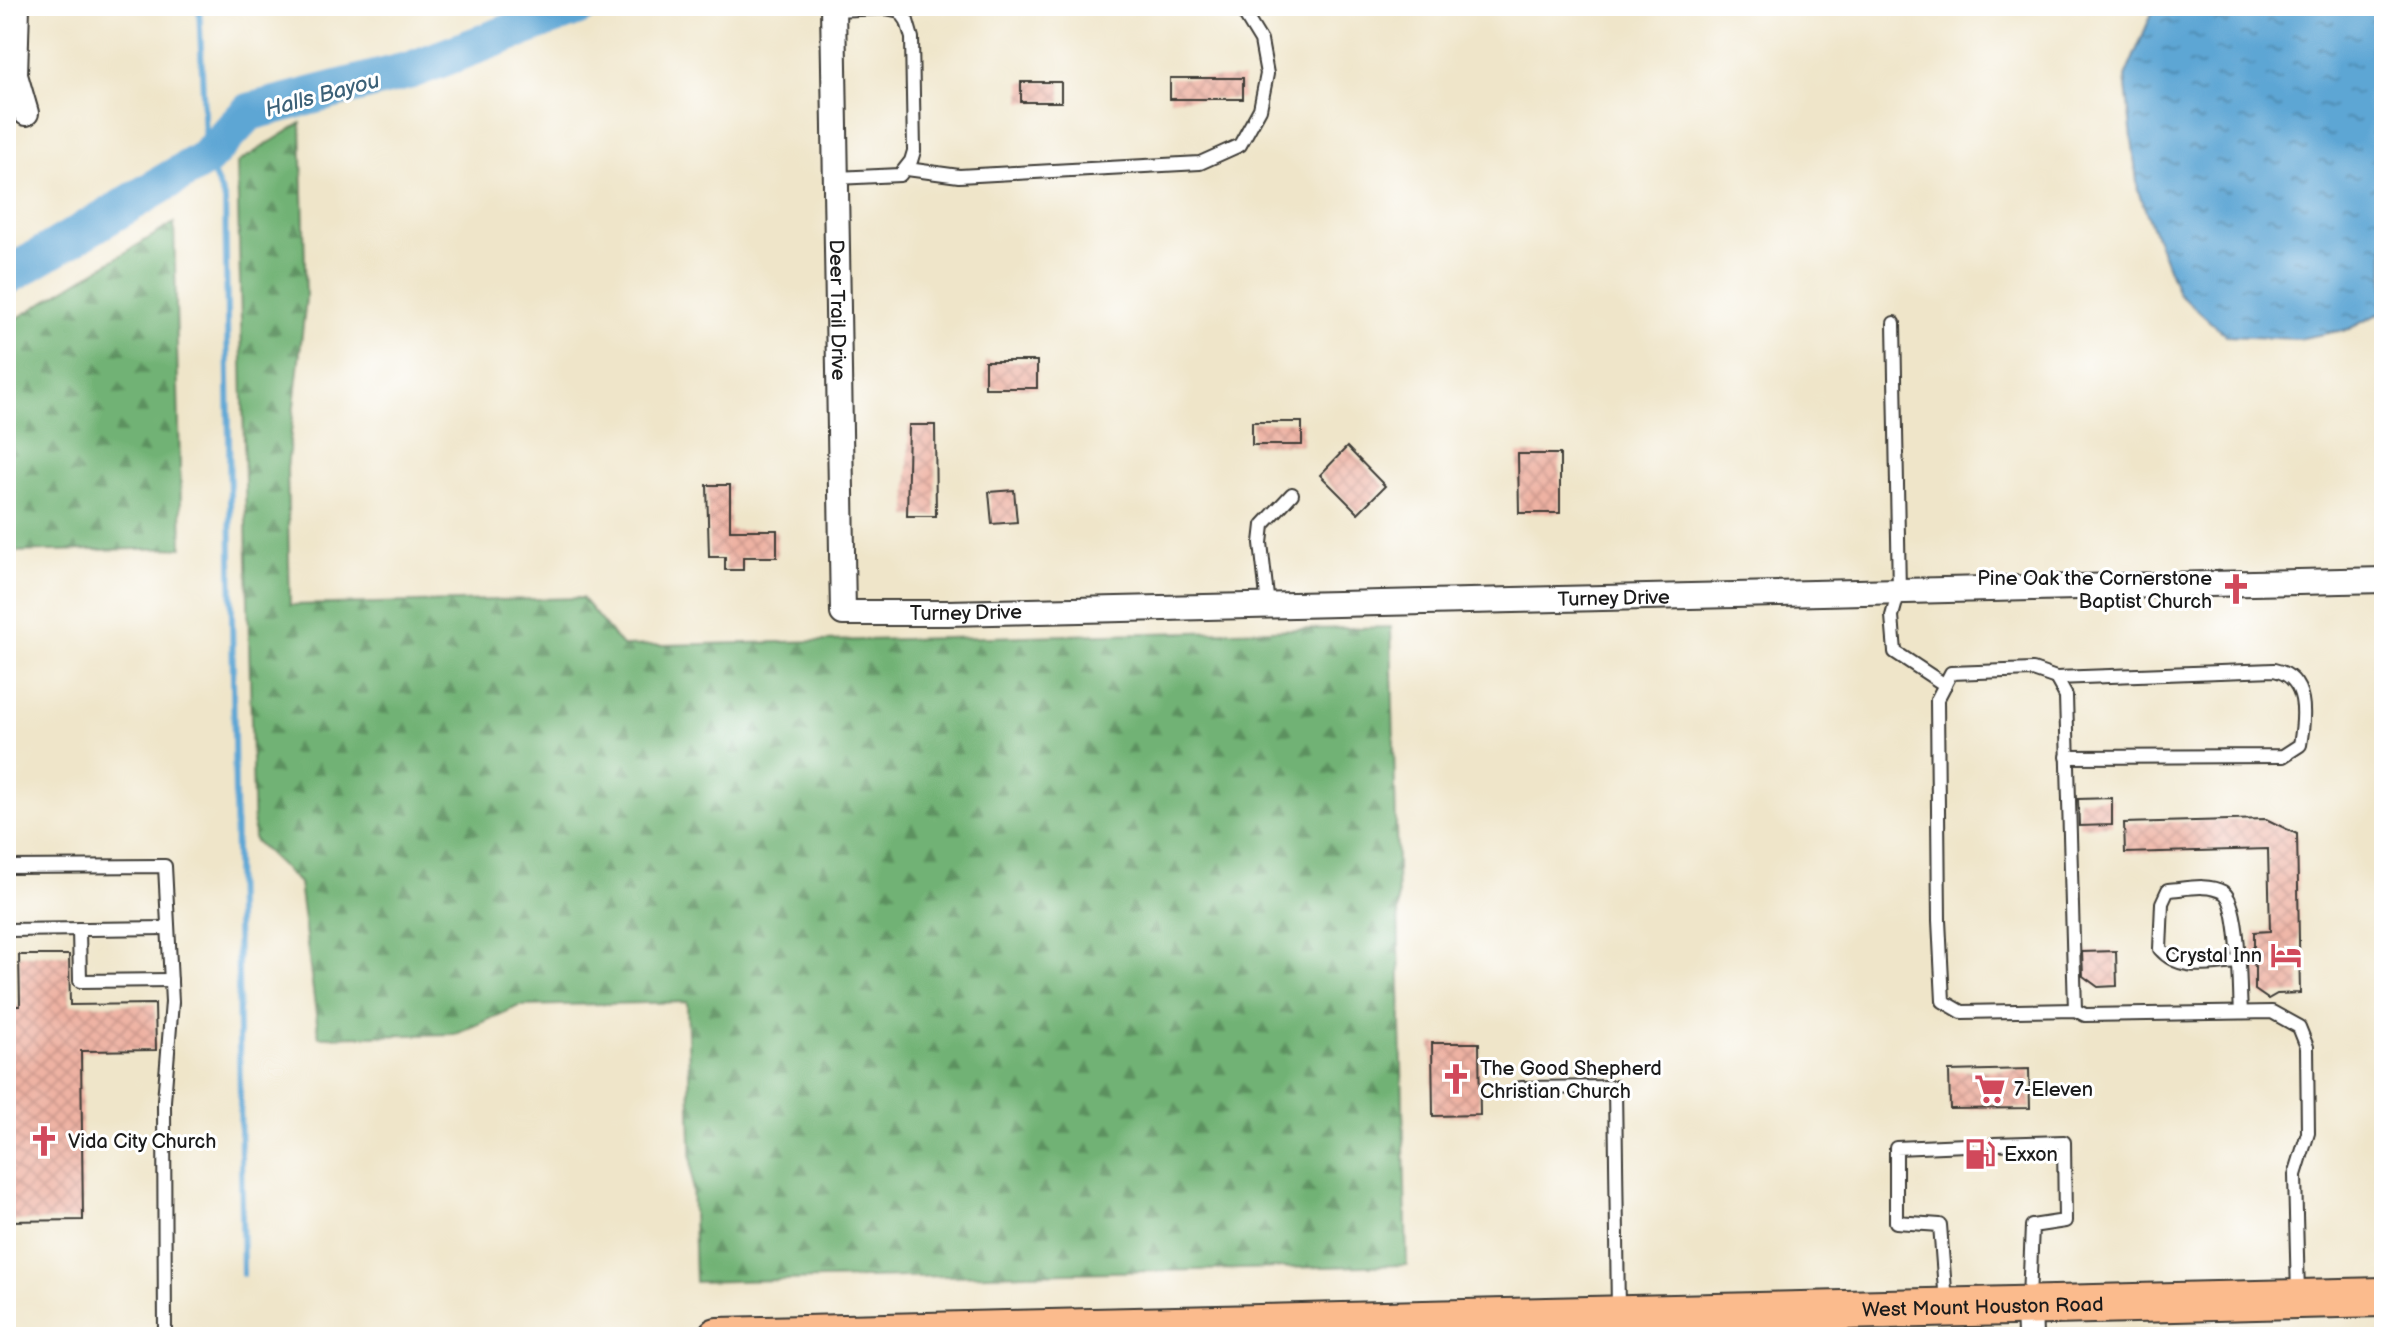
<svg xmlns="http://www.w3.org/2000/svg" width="2390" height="1343" viewBox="0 0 2390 1343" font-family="'Balsamiq Sans',sans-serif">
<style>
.forest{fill:url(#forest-firs);stroke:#466748;stroke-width:2}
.water{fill:url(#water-ripples);stroke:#3c6178;stroke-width:2}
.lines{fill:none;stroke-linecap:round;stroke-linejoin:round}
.stream{stroke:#5da6d4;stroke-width:6}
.river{stroke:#5da6d4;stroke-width:38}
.building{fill:url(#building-cross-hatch)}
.service-casing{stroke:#3c3a36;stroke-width:16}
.minor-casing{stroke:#3c3a36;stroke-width:28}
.primary-casing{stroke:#3c3a36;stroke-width:42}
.service{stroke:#fff;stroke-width:12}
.minor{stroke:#fff;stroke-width:24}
.primary{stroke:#fbbb8d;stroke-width:38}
.labels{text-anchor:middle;stroke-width:6;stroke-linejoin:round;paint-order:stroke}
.street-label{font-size:20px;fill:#1c1c1c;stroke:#fff}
.poi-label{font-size:20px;fill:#1c1c1c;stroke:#fff;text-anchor:start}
.water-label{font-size:22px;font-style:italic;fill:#3c6178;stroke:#fff}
</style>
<defs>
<pattern id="forest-firs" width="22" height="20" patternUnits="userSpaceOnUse" patternTransform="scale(2)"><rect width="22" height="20" fill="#71b275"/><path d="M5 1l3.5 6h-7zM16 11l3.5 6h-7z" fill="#5c905f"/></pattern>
<pattern id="water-ripples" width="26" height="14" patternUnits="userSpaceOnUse" patternTransform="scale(2)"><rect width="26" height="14" fill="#5da6d4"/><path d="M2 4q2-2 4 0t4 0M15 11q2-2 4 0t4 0" fill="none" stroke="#4c86ab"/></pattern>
<pattern id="building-cross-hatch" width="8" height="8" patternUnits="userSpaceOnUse" patternTransform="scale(2)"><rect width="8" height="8" fill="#eeb2a3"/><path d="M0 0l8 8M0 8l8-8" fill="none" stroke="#cc988c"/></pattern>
</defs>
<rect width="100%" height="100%" fill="#fff"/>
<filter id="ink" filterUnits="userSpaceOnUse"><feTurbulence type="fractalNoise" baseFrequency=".0125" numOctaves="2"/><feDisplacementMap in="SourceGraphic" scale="16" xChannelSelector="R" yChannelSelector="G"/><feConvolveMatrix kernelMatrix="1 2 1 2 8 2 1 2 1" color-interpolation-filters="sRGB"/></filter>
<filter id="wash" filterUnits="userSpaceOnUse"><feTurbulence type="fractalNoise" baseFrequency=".006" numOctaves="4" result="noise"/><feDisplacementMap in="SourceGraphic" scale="32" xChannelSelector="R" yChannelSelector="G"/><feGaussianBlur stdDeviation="1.8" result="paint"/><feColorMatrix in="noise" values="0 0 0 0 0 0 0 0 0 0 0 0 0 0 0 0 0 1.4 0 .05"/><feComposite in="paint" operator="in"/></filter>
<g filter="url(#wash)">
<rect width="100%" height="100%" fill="#efe5c9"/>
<g class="forest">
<path d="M301 123 306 298 287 469 290 605 582 598 622 646 1391 627 1407 1265 695 1282 687 1002 519 1006 456 1034 319 1037 299 883 254 840 237 163Z"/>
<path d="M174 223 182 548 6 552V325Z"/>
</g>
<path class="water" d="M2155 6H2384V311L2349 329 2298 339 2226 336 2178 293 2138 191 2125 77Z"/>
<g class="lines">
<path class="stream" d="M199 6 206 158 225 200 243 1274"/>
<path class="river" d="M6 277 206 158 249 112 411 70 581 6"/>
</g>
<g id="blocks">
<g class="building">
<rect x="1170" y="78" width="73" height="21"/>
<rect x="1021" y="82" width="40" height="20"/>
<rect x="985" y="361" width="52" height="27"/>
<rect x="1252" y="422" width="50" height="23"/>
<path d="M909 425H935L936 516H907Z"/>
<path d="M1347 447 1385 486 1358 513 1320 475Z"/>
<path d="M1518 454H1560V513H1519Z"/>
<path d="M707 485H730V530H777V557H743V570H725V557H709Z"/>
<path d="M1014 490 1017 522 992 524 989 492Z"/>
<path d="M2112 798V825L2079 826 2078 799Z"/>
<path d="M2266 819 2297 834 2300 993 2277 994 2268 999 2255 990V966L2248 956 2254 946V932L2270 931 2268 849 2125 853 2124 823Z"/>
<path d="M2116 951 2117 986 2098 987 2083 976 2082 952Z"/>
<path d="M19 955H69L70 1005 155 1004 156 1050 81 1051 83 1220 6 1221V1006H20Z"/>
<path d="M1432 1043H1479L1480 1115 1433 1116Z"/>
<path d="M2029 1069 2030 1108 1950 1109 1949 1071Z"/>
</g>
</g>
</g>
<g filter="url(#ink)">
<use href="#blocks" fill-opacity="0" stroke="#3c3a36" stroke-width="2"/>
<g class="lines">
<defs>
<g id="service">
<path d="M833 10 886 8 900 11 907 21 912 38 914 151 911 161 900 175 836 178"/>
<path d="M900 11 942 6"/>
<path d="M907 169 959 176 1200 163 1240 145 1260 109 1267 74 1261 41 1242 10 1235 6"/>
<path d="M1894 323 1899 591 1892 616 1895 652 1945 685"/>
<path d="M1268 606 1261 543 1263 525 1292 494"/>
<path d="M2056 678 2066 696 2075 1010"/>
<path d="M2067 757 2283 756 2300 745C2305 716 2309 677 2274 670L2056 678 2033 670 1951 673 1937 700 1939 920 1943 1001 1962 1012 2075 1010 2085 1015 2272 1012 2299 1027 2307 1047 2308 1133 2295 1175 2298 1295"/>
<path d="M6 867 165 866 172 1002 164 1101 165 1337"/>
<path d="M79 929 80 981 171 980"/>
<path d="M6 930 168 928"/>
<path d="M2238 962C2209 964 2180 972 2160 949L2162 903 2168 890C2185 889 2207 883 2223 892 2241 903 2239 989 2241 1012"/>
<path d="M1521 1088 1615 1087 1618 1311"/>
<path d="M1994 1144 2064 1142 2065 1221 2032 1226 2029 1299"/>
<path d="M1946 1303 1940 1225 1896 1222V1148L1966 1145"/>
</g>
<g id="minor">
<path d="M17 6 15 75 26 113"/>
<path id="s1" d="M833 6 843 613H947L2384 580"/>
<path d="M2029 1304 2030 1337"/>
</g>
<g id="primary">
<path id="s2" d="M717 1337 2384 1297"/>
</g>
</defs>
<use href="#service" class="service-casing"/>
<use href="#minor" class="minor-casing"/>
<use href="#primary" class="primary-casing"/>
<use href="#service" class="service"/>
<use href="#minor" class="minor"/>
<use href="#primary" class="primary"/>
</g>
</g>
<defs>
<symbol id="church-bare" viewBox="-9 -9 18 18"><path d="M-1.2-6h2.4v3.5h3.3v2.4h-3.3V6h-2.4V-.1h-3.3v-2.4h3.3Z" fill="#d1495b" stroke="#fff" stroke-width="2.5" paint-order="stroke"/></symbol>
<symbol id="hotel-bare" viewBox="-9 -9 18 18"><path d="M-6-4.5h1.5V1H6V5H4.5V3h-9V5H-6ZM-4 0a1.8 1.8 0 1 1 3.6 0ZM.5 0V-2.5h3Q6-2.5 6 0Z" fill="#d1495b" stroke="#fff" stroke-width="2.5" paint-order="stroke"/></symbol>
<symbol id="supermarket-bare" viewBox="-9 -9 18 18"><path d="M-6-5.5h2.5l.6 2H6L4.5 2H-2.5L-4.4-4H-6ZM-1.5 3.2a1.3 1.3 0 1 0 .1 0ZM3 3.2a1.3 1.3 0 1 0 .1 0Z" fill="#d1495b" stroke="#fff" stroke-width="2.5" paint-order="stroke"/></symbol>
<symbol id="fuel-bare" viewBox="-9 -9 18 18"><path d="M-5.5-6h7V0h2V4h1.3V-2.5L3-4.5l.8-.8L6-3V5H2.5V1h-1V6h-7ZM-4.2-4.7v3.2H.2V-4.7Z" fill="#d1495b" stroke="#fff" stroke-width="2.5" paint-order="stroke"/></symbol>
</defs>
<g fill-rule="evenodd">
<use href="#church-bare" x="2214" y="567" width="44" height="44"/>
<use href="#hotel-bare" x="2264" y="933" width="44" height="44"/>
<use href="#church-bare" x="1434" y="1057" width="44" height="44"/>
<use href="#supermarket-bare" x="1968" y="1067" width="44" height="44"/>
<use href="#church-bare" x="22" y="1119" width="44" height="44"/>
<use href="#fuel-bare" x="1958" y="1132" width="44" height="44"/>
</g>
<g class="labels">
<g class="street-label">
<text dy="7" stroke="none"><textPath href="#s1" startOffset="304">Deer Trail Drive</textPath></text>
<text dy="7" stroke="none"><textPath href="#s1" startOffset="1378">Turney Drive</textPath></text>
<text dy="7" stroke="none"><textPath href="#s1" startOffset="730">Turney Drive</textPath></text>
<text dy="7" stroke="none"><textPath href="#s2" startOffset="1266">West Mount Houston Road</textPath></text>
</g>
<g class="poi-label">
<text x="2212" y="585" text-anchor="end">Pine Oak the Cornerstone<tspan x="2212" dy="23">Baptist Church</tspan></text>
<text x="2262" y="962" text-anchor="end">Crystal Inn</text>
<text x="1480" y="1075">The Good Shepherd<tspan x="1480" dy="23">Christian Church</tspan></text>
<text x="2014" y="1096">7-Eleven</text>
<text x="68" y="1148">Vida City Church</text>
<text x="2004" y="1161">Exxon</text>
</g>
<g class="water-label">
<text transform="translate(322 94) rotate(-15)" y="8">Halls Bayou</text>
</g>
</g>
<rect width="2390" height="1343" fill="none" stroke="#fff" stroke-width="32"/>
</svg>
